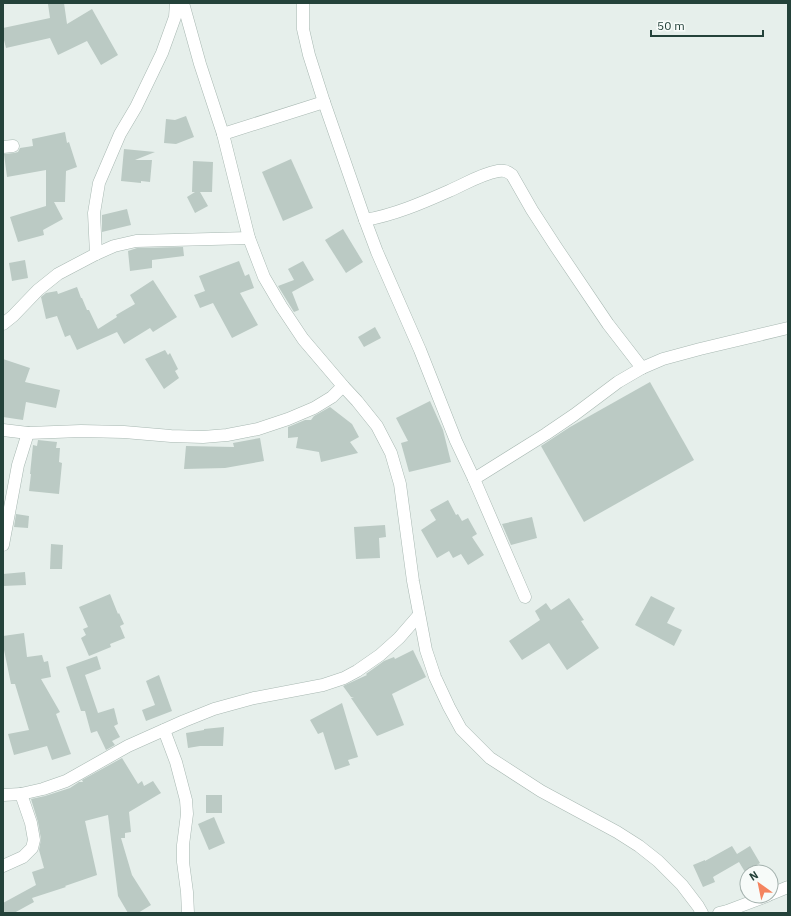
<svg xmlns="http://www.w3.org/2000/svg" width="791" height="916" viewBox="0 0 791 916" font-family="'IBM Plex Sans',sans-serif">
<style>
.building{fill:#bbcac4}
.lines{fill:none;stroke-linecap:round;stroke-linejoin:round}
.street-casing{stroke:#a8b8b2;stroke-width:13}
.street{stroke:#fff;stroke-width:12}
</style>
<rect width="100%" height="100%" fill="#e6efeb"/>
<g class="building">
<path d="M54 3H64L67 24 92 9 118 55 101 65 87 41 58 55 50 38 6 48 3 36V28L50 18 48 4Z"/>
<path d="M186 116 194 137 176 144 164 143 166 119 175 120Z"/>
<path d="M65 132 67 143 69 142 77 167 66 171 65 202H54L63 219 43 230 44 235 18 242 10 217 46 206V170L7 177 4 154 14 153 18 152 20 148 33 146 32 139Z"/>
<path d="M124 149 155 152 135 160H152L150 182 141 181V183L121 181Z"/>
<path d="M291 159 313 208 283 221 262 172Z"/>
<path d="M193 161 213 162 212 192H200L208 206 195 213 187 197 195 192H192Z"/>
<path d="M127 209 131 225 102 232V215Z"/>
<path d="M343 229 363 262 346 273 325 240Z"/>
<path d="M183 247 184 256 152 260V268L130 271 128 251 137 248Z"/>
<path d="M25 260 28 278 12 281 9 263Z"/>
<path d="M239 261 245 276 249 274 254 288 240 293 258 325 232 338 213 303 200 308 194 295 205 291 199 276Z"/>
<path d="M303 261 314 280 292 292 299 310 294 312 278 286 294 280 288 269Z"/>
<path d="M153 280 177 317 153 332 150 328 124 344 117 332 77 350 70 335 65 337 57 316 46 319 41 297 46 293 57 291 58 294 77 287 81 298H82L87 310H89L98 329 117 317 116 315 135 304 130 295Z"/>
<path d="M375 327 381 338 364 347 358 337Z"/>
<path d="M165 350 168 355 170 353 178 369 175 371 179 378 164 389 145 359Z"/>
<path d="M3 359 30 368 25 382 60 390 56 408 26 402 23 420 3 417Z"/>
<path d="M650 382 694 460 584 522 541 446 570 427Z"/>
<path d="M430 401 443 430 451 462 409 472 401 443 408 441 396 418Z"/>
<path d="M330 407 352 424 359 437 350 442 358 453 321 462 319 452 296 448 298 437 288 438V427L305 420H311L314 416Z"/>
<path d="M260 438 264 461 225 468 184 469 186 446 234 447 233 443Z"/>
<path d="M38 440 57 442 56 448H60L59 462 62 463 59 494 29 491 31 474H30L33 445 37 446Z"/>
<path d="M448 500 456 515 458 514 462 521 468 518 477 534 472 537 484 555 468 565 461 554 453 558 449 551 437 558 421 530 436 520 430 510Z"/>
<path d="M16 514 29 516 28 528 14 527Z"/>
<path d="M532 517 537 538 511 545 502 524Z"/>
<path d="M385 525 386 537 379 538 380 558 356 559 354 527Z"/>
<path d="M51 544 63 545 62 569H50Z"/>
<path d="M25 572 26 585 3 586V574Z"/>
<path d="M110 594 118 614 119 613 124 624 120 626 125 638 110 644 111 647 89 656 81 638 86 635 83 629 88 627 79 607Z"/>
<path d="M651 596 675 608 667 623 682 630 674 646 635 625Z"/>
<path d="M569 598 584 620 581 621 599 648 567 670 549 643 522 660 509 641 540 620 535 611 546 603 551 610Z"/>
<path d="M24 633 27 657 42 655 44 662 48 661 51 677 41 679 60 712 56 714 71 754 52 760 47 746 14 755 8 734 29 730 15 684H11L3 645V636Z"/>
<path d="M413 650 426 677 392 694 404 725 377 736 351 698 354 697H351L343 686 367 675 366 674 384 661 394 657 395 659Z"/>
<path d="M97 656 101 669 85 675 98 713 114 708 118 724 114 726 120 737 112 741 115 745 106 750 97 731 91 733 85 711H81L66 667Z"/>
<path d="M159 675 172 711 146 721 142 710 155 705 146 681Z"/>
<path d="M342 703 358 757 348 760 350 765 335 770 323 732 318 734 310 720Z"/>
<path d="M224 727 223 746H200L188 748 186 733 204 730V729Z"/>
<path d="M122 758 138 784 142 781 144 786 153 781 161 793 129 812 131 832 125 833V838H121L132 875 151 905 138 913H128L118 896 108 815 85 821 97 875 65 886 66 887 32 898 34 902 14 913H3V903L36 885 32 872 44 868 39 850 41 839 38 822 31 799 45 796 70 788 79 782H83L82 780Z"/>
<rect x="206" y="795" width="16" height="18"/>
<path d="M214 817 225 843 209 850 198 824Z"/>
<path d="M732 846 737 854 750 846 760 863 745 872 739 862 713 877 715 882 703 887 693 865 705 860V861Z"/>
</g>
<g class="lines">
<defs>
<g id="street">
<path d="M183 3 200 64 223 134 249 238 264 277 281 306 303 339 343 386 357 401 377 426 391 453 400 484 413 581 426 650 435 677 449 707 461 729 490 758 541 791 617 832 639 846 658 861 682 885 698 906 702 913"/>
<path d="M303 3V29L309 55 324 102 365 220 377 252 420 350 456 441 474 479 525 597"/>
<path d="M223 134 324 102"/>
<path d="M3 147 13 146"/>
<path d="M365 220C394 215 422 203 449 191 465 184 481 174 498 171 504 170 507 171 512 175L532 210 556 247 608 324 642 368"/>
<path d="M96 254 94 213 99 183 120 134 136 107 162 53 175 17 176 3"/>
<path d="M3 324 13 316 38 290 58 274 96 254 114 246 136 241 249 238"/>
<path d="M3 430 28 433 81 431 124 432 171 436 203 437 227 435 258 429 288 419 314 408 332 397 343 386"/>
<path d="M474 479 546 434 574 415 618 382 642 368 663 359 700 349 788 328"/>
<path d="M3 545 18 465 28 433"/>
<path d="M164 730 176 762 186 800 187 814 183 845V862L187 892 188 913"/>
<path d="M3 795 21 794 43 789 66 781 128 746 184 721 214 709 254 698 323 685 344 678 357 671 380 655 399 638 419 615"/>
<path d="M3 866 23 857 32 848 34 840 31 823 21 794"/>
<path d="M771 894 788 887"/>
<path d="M719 913 727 911 767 896"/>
</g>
</defs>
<use href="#street" class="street-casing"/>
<use href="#street" class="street"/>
</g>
<rect width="791" height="916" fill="none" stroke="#24423a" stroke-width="8"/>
<g transform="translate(759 884) rotate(327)"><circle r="19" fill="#f7fbf9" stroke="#a3b1ad"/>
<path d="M0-3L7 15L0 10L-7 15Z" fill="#f4845f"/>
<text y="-6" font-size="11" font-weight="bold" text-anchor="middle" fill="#24423a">N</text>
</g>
<path d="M651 30v6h112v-6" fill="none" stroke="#24423a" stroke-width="2"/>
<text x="657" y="30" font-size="12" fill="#24423a" stroke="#f7fbf9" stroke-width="3" paint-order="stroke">50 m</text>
</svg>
